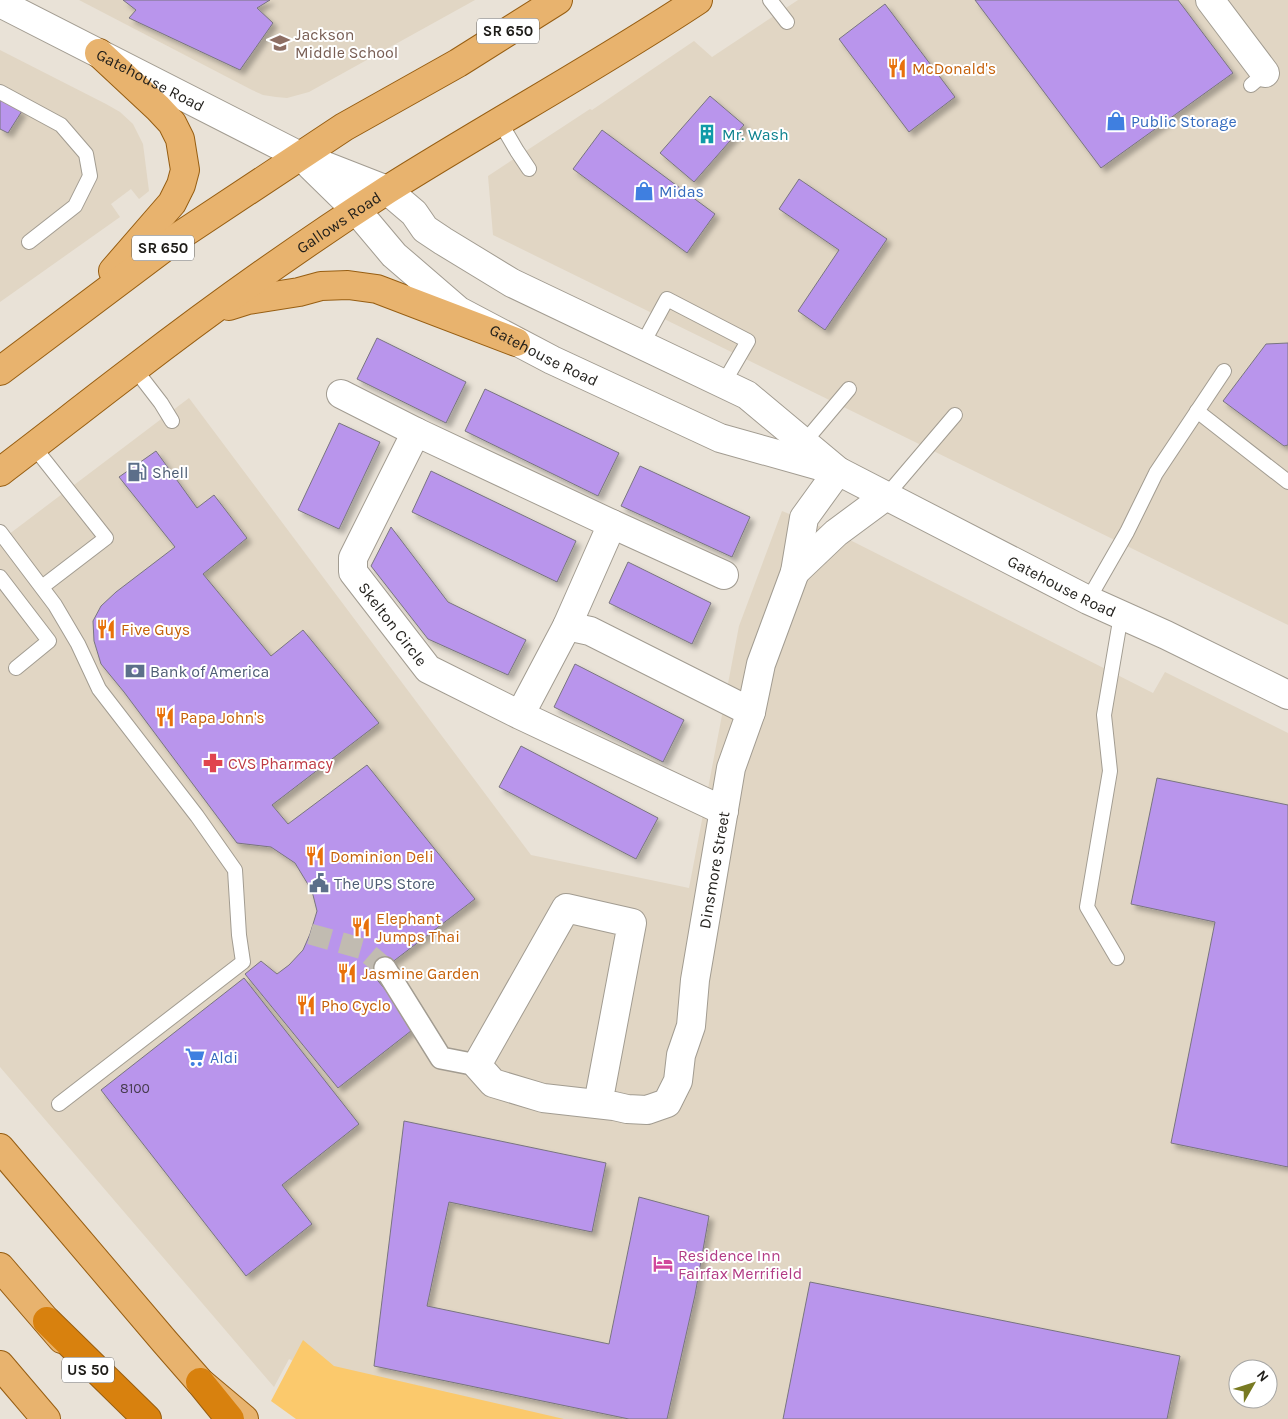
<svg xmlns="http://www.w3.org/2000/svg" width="1288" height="1419" viewBox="0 0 1288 1419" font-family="Karla,sans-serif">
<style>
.built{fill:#e1d6c4;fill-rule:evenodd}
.green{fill:#fbc96c}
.building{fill:#b995ec;stroke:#79757f;filter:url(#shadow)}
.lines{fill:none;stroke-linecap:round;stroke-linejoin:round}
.pedestrian-tunnel{stroke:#c1bbb1;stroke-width:21;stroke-dasharray:21 11;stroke-linecap:butt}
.service-casing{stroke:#a29c91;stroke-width:16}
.pedestrian-casing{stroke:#a29c91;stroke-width:24}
.minor-casing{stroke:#a29c91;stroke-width:30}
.tertiary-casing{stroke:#a29c91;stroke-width:30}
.primary-casing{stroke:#975e12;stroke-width:30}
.motorway-casing{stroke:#975e12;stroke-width:30}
.service{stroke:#fff;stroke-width:14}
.pedestrian{stroke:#fff;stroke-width:21}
.minor{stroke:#fff;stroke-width:28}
.tertiary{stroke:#fff;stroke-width:28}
.primary{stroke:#e8b36e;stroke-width:28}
.motorway{stroke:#d8810e;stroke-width:28}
.labels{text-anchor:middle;stroke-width:4;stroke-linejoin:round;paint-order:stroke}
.number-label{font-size:14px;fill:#463b4e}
.shield{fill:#fff;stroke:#62615e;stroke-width:1}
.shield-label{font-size:15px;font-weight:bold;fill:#1f1d19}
.education-label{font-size:16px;fill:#785e54;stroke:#fff;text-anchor:start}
.food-label{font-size:16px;fill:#c56008;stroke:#fff;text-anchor:start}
.street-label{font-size:16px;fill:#1f1d19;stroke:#fff}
.shop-label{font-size:16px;fill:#366cbe;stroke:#fff;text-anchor:start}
.culture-label{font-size:16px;fill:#0d838f;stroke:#fff;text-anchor:start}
.service-label{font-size:16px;fill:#4e5e75;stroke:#fff;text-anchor:start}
.health-label{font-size:16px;fill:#be3a42;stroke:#fff;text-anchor:start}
.hotel-label{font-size:16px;fill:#b23c85;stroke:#fff;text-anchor:start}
</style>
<defs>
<filter id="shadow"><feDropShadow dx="4.5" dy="4.5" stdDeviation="2.5" flood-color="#0004"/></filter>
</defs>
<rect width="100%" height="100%" fill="#e9e2d7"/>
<g class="built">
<path d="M79 0H475L309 92 287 98 276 97 263 95 252 90Z"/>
<path d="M798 0H1288V625L493 235 488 176 590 109 592 110 694 41 712 57Z"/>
<path d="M0 50 106 104 120 112 133 124 143 144 149 191 139 199 131 189 111 204 120 217 0 302Z"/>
<path d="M189 398 531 855 689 888 739 626 782 511 836 533 1153 693 1165 672 1288 733V1419H417L289 1359 274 1387 0 1067V541ZM1238 1369H1268V1399H1238Z"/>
</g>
<path class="green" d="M303 1340 334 1366 564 1419H296L271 1401Z"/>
<g class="building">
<path d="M123 0H270L257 8 273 23 240 70 129 18 136 10Z"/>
<path d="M975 0H1178L1233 73 1101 168Z"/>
<path d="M885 4 955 97 909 132 839 39Z"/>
<path d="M710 96 744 125 694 182 660 153Z"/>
<path d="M0 99 22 111 8 133 0 129Z"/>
<path d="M602 130 715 214 687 253 573 169Z"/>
<path d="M799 179 887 239 825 330 798 311 839 250 779 209Z"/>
<path d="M377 338 466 382 446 423 357 379Z"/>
<path d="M1288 343V445L1284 446 1223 401 1266 344Z"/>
<path d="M485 389 619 453 598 496 465 431Z"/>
<path d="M339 423 380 442 339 529 298 510Z"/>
<path d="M156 451 197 508 214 495 247 538 203 574 271 656 303 630 379 723 272 805 288 824 367 765 475 899 374 976 416 1027 338 1088 245 974 261 961 277 974 289 965 303 950 310 934 317 911 312 891 295 863 271 847 237 843 124 692 101 664 94 641 93 621 101 606 116 592 175 547 119 477Z"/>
<path d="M640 466 750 517 732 557 621 506Z"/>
<path d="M431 471 576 541 557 582 412 512Z"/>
<path d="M391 527 448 602 526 640 508 675 428 639 371 566Z"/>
<path d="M628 562 711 603 692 644 609 603Z"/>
<path d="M575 664 684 720 663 762 554 707Z"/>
<path d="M521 746 658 818 636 859 499 787Z"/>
<path d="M1157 778 1288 805V1167L1171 1143 1215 922 1131 904Z"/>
<path d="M244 978 359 1124 282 1185 312 1224 246 1276 101 1090Z"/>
<path d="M404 1121 606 1163 592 1232 449 1202 427 1306 609 1344 639 1197 709 1216 695 1295 667 1419H629L374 1366Z"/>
<path d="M810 1282 1180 1356 1167 1419H783Z"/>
</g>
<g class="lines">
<path class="pedestrian-tunnel" d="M310 934 363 949 385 968"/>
<defs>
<g id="service">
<path d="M770 0 787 22"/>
<path d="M1251 85 1265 73"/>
<path d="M0 92 61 125 86 154 90 176 75 206 29 242"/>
<path d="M500 122 517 151 529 169"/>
<path d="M642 345 667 299 748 341 723 384"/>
<path d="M134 368 161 403 172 421"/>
<path d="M1197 411 1288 482"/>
<path d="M801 446 849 389"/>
<path d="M34 447 106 538 42 587"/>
<path d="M886 496 955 415"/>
<path d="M0 532 55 605 78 644 99 689 197 816 235 870 239 935 243 962 59 1104"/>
<path d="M0 577 49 641 16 668"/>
<path d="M1088 600 1127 532 1156 473 1224 371"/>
<path d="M1117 958 1087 907 1110 771 1104 715 1121 615"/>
</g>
<path id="pedestrian" d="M385 968 441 1058 477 1065"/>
<g id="minor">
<path d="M1210 0 1265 73"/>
<path id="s1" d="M387 190 414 213 425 229 443 241 512 283 747 395 838 471 1088 600 1166 635 1288 695"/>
<path id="s2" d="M357 211 394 255 459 311 552 360 720 438 827 468"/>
<path d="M341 394 416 432"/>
<path d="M612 524 724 575"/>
<path d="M795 572 836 533 886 496"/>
<path d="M567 626 590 631 751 712"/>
<path id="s3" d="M520 715 567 626 612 524 416 432 353 558V572L428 669 520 715 724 811"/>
<path id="s4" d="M598 1104 632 923 566 908 477 1065 493 1083 543 1098 614 1106 627 1109 647 1110 667 1103 678 1081 681 1055 691 1026 695 980 731 768 751 712 761 664 795 572 804 518 838 471"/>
</g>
<g id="tertiary">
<path id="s5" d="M0 3 300 156 387 190"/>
<path d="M311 166 357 211"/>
</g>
<g id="primary">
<path d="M99 53 158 108 172 123 180 139 185 170 181 185 172 203 113 271"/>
<path d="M229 306 248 300 299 292 321 286 348 285 377 289 516 342"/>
<path d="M0 371 181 235 344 127 458 63 558 0"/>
<path id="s6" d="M0 472C45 438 89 403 134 369 216 306 300 246 387 190 490 125 597 67 698 0"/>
<path d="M0 1148 165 1342 200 1382 244 1419"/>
<path d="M0 1267 62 1339"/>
<path d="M0 1365 46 1419"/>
</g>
<g id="motorway">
<path d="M47 1321 147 1419"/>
<path d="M200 1382 230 1419"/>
</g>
</defs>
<use href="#service" class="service-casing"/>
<use href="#pedestrian" class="pedestrian-casing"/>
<use href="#minor" class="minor-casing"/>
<use href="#tertiary" class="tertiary-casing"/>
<use href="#primary" class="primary-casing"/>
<use href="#motorway" class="motorway-casing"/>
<use href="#service" class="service"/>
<use href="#pedestrian" class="pedestrian"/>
<use href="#minor" class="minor"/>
<use href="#tertiary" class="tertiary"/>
<use href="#primary" class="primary"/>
<use href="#motorway" class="motorway"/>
</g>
<defs>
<symbol id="school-bare" viewBox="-9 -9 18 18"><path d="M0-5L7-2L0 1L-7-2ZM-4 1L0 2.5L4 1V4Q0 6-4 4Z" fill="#8d6e63" stroke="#fff" stroke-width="2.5" paint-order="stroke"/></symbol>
<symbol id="restaurant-bare" viewBox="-9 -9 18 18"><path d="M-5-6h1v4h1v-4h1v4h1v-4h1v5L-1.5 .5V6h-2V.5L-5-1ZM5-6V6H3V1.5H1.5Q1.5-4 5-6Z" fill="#e8710a" stroke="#fff" stroke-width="2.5" paint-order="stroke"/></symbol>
<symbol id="shop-bare" viewBox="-9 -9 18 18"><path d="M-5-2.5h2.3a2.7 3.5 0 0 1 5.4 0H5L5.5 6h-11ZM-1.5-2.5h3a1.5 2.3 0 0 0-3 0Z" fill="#3f7fe0" stroke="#fff" stroke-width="2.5" paint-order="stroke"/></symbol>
<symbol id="building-bare" viewBox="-9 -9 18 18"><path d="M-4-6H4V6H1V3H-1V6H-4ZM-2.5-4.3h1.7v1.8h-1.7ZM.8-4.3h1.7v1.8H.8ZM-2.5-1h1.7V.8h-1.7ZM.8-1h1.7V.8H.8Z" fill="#0f9aa8" stroke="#fff" stroke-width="2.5" paint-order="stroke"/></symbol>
<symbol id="fuel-bare" viewBox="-9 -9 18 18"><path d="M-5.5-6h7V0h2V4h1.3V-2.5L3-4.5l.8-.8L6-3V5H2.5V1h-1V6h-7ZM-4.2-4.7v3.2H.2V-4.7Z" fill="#5c6f8a" stroke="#fff" stroke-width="2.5" paint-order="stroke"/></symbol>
<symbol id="bank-bare" viewBox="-9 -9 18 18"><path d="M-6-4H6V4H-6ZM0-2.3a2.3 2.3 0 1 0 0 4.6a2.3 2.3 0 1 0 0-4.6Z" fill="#5c6f8a" stroke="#fff" stroke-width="2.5" paint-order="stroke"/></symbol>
<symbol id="pharmacy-bare" viewBox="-9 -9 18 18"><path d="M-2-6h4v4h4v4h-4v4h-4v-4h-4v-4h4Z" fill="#e0444e" stroke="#fff" stroke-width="2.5" paint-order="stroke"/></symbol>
<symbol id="civic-bare" viewBox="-9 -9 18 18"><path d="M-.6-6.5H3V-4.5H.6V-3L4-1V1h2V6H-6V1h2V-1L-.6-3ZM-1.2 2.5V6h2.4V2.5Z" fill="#5c6f8a" stroke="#fff" stroke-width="2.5" paint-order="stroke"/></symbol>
<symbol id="supermarket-bare" viewBox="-9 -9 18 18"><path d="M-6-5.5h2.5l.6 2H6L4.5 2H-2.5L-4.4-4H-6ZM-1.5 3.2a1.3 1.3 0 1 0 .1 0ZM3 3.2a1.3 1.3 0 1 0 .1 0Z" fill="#3f7fe0" stroke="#fff" stroke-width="2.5" paint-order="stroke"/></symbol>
<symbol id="hotel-bare" viewBox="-9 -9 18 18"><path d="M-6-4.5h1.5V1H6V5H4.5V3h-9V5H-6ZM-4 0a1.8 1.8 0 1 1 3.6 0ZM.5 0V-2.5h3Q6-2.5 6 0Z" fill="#d1479c" stroke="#fff" stroke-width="2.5" paint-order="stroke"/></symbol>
</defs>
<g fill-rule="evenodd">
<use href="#school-bare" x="266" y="29" width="28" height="28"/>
<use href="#restaurant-bare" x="883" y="54" width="28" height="28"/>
<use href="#shop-bare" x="1102" y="107" width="28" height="28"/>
<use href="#building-bare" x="693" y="120" width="28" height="28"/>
<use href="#shop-bare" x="630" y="177" width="28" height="28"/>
<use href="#fuel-bare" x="123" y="458" width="28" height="28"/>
<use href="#restaurant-bare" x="92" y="615" width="28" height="28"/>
<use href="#bank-bare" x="121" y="657" width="28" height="28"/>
<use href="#restaurant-bare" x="151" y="703" width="28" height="28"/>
<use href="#pharmacy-bare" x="199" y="749" width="28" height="28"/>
<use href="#restaurant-bare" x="301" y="842" width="28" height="28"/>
<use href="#civic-bare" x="305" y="869" width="28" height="28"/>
<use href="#restaurant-bare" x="347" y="913" width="28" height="28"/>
<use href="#restaurant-bare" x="333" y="959" width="28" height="28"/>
<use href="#restaurant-bare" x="292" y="991" width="28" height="28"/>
<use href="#supermarket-bare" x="181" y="1043" width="28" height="28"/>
<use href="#hotel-bare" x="649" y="1250" width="28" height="28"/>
</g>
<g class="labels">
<g class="number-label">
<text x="135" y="1093">8100</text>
</g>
<g class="shield">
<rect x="477" y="18.5" width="62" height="25" rx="4"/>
<rect x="132" y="235.5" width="62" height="25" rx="4"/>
<rect x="62" y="1357.5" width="52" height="25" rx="4"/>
</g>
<g class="shield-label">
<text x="508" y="36">SR 650</text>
<text x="163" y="253">SR 650</text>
<text x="88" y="1375">US 50</text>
</g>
<g class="education-label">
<text x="295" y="40">Jackson<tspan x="295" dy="18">Middle School</tspan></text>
</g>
<g class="food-label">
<text x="912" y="74">McDonald's</text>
<text x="121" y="635">Five Guys</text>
<text x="180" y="723">Papa John's</text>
<text x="330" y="862">Dominion Deli</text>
<text x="376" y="924">Elephant<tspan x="376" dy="18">Jumps Thai</tspan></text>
<text x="362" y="979">Jasmine Garden</text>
<text x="321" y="1011">Pho Cyclo</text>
</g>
<g class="street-label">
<text dy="6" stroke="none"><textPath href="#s5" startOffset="169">Gatehouse Road</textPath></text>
<text dy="6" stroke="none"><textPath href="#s6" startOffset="421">Gallows Road</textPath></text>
<text dy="6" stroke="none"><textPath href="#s2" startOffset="239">Gatehouse Road</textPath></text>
<text dy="6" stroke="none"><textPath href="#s1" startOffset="788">Gatehouse Road</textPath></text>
<text dy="6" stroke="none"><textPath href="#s3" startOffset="649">Skelton Circle</textPath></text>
<text dy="6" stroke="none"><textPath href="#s4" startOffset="874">Dinsmore Street</textPath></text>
</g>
<g class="shop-label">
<text x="1131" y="127">Public Storage</text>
<text x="659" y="197">Midas</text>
<text x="210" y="1063">Aldi</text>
</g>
<g class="culture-label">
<text x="722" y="140">Mr. Wash</text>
</g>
<g class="service-label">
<text x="152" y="478">Shell</text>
<text x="150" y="677">Bank of America</text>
<text x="334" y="889">The UPS Store</text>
</g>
<g class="health-label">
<text x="228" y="769">CVS Pharmacy</text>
</g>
<g class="hotel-label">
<text x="678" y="1261">Residence Inn<tspan x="678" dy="18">Fairfax Merrifield</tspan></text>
</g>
</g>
<g transform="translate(1253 1384) rotate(51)"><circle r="24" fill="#ffffff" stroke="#a5a5a3"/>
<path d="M0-4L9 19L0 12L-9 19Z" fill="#787a22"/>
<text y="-8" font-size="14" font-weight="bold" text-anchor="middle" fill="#1f1d19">N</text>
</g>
</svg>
